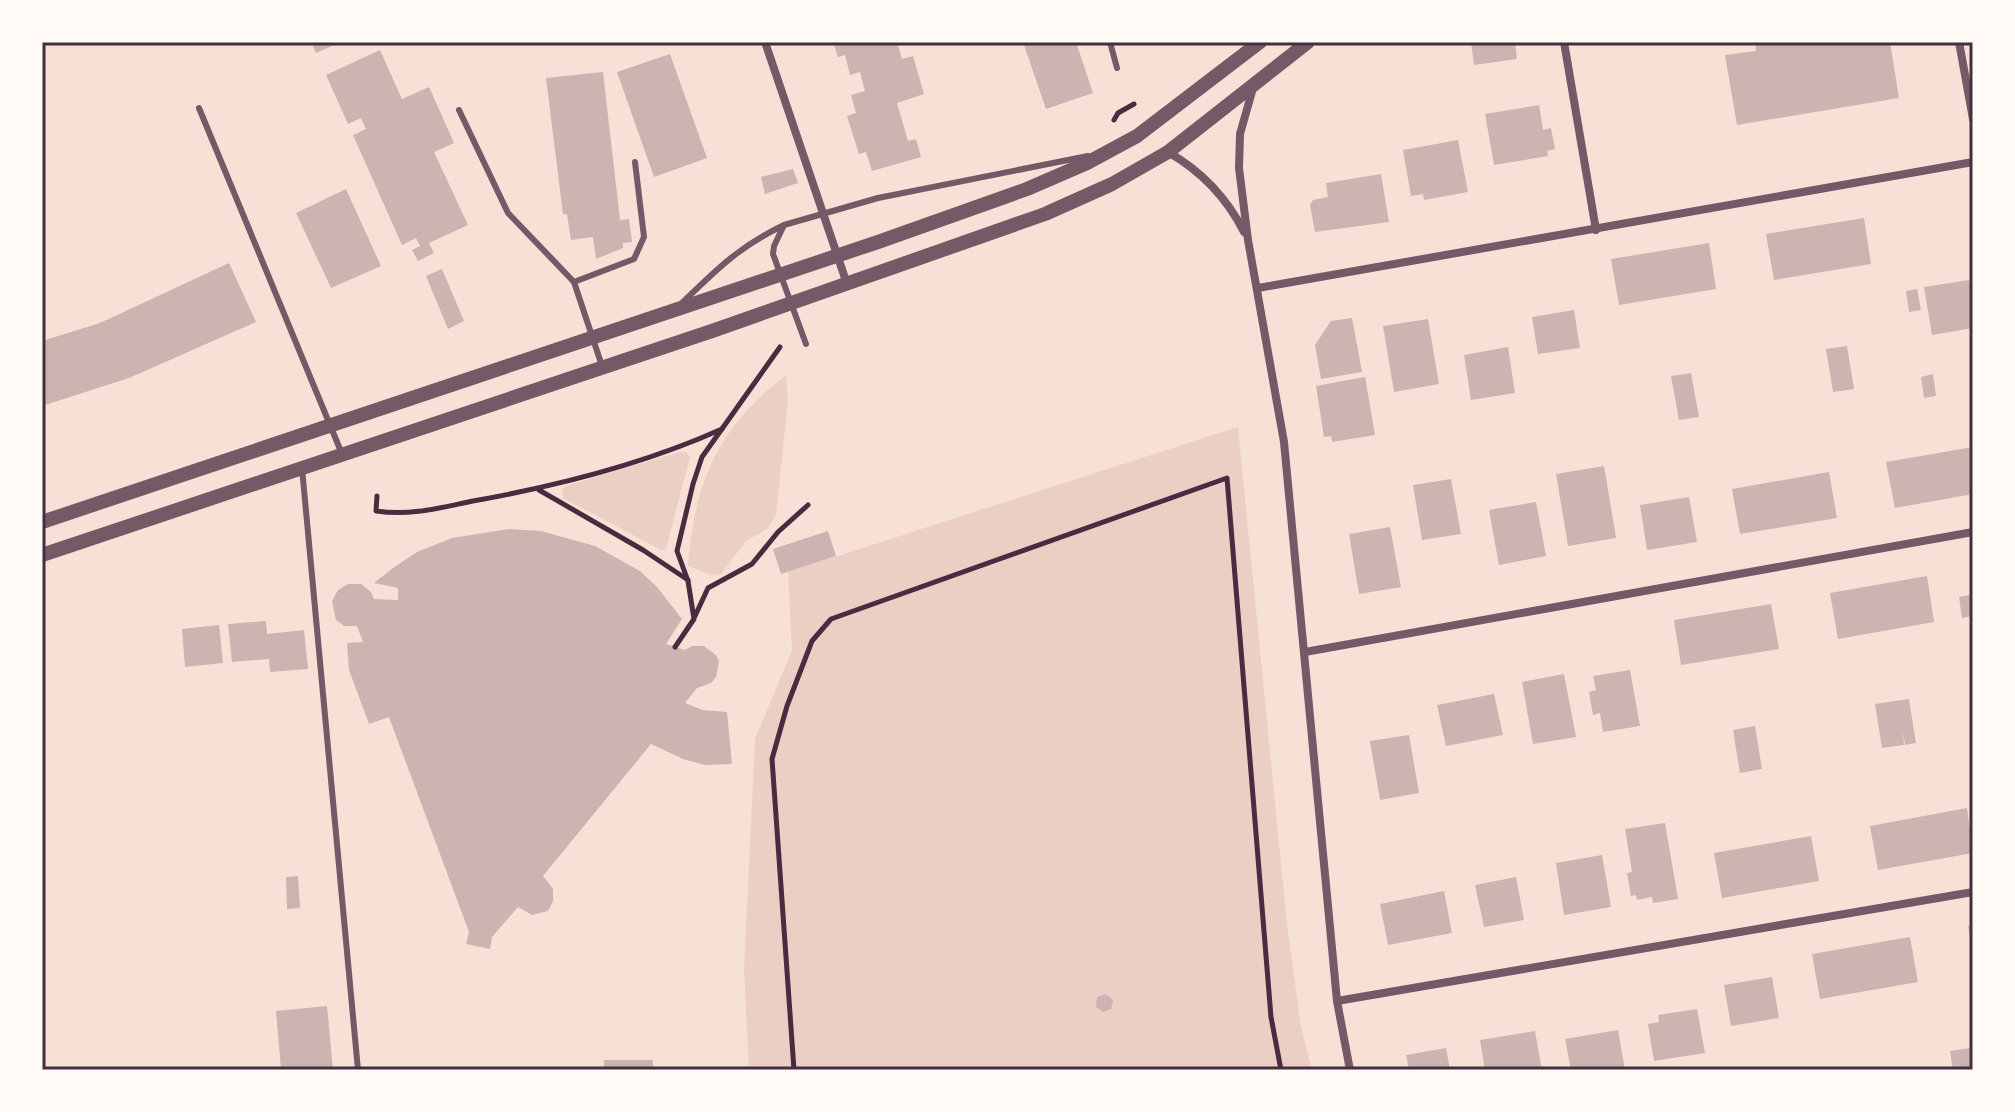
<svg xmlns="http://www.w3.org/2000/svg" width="2015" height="1112" viewBox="0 0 2015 1112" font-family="Helvetica,sans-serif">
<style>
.green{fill:#ebcfc5}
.building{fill:#ccb4b1}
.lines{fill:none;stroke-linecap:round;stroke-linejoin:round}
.path{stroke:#4a2c40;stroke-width:5}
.service{stroke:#755966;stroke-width:6}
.minor{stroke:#755966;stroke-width:8}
.tertiary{stroke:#755966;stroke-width:14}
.neatline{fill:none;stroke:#4a2c40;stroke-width:3}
</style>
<rect width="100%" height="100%" fill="#f7e1d7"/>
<g class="green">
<path d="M786 375 788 400 776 515 767 529 746 541 721 574 711 575 688 566C694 483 718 427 786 375Z"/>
<path d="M1238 427 1287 924 1301 1027 1312 1070H749L744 970 755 739 792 650 788 572Z"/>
<path d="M679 452H686L690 457 666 549 661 550 563 498 562 491 566 486Z"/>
</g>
<g class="building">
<path d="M311 42H341L316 53Z"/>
<path d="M833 42H897L902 59 913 56 924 94 897 103 908 141 916 139 921 157 872 171 866 152 859 154 847 116 856 113 851 95 865 91 860 72 850 75 845 55 838 57Z"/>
<path d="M1023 42H1076L1093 93 1046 109Z"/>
<path d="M1471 42H1515L1517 59 1474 65Z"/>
<path d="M1755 42H1890L1899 98 1737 125 1725 55 1756 51Z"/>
<path d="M380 50 402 99 429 87 454 143 434 152 468 225 429 243 434 253 418 261 412 250 420 246 416 238 402 245 353 135 366 129 361 118 348 124 326 75Z"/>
<path d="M670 54 707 158 654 177 617 72Z"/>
<path d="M603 72 620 220 629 219 632 242 623 243V248L596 259 593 237 571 240 567 214H563L546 78Z"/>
<path d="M1539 105 1543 130 1551 128 1555 149 1547 151 1548 156 1494 165 1485 114Z"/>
<path d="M1458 140 1468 192 1424 200 1423 194 1411 196 1403 150Z"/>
<path d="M793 169 798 183 765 194 761 177Z"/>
<path d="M1381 174 1389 222 1315 232 1310 205 1313 200 1328 197 1326 183Z"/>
<path d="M346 189 381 266 331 288 296 213Z"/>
<path d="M1864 218 1871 264 1774 280 1766 234Z"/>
<path d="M1709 243 1716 289 1619 305 1611 259Z"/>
<path d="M229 263 256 322 129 378 42 406V341L100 323Z"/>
<path d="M442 269 464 321 448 329 426 276Z"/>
<path d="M1969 280 1973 304V328L1932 335 1924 287Z"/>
<path d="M1917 289 1921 310 1909 312 1906 291Z"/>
<path d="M1574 310 1580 348 1538 354 1532 317Z"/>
<path d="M1352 318 1362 372 1321 379 1315 345 1331 321Z"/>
<path d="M1428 319 1439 384 1394 392 1383 326Z"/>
<path d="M1847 346 1854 389 1833 392 1826 349Z"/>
<path d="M1508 347 1515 393 1471 400 1464 355Z"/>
<path d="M1691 373 1699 417 1679 420 1671 376Z"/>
<path d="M1933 374 1936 396 1924 398 1921 377Z"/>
<path d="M1365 377 1375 435 1332 442 1331 436 1324 437 1316 386Z"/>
<path d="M1973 447V494L1895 508 1886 462Z"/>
<path d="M1604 466 1616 538 1568 546 1556 474Z"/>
<path d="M1829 472 1837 518 1740 534 1732 489Z"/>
<path d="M1451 479 1461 534 1422 540 1413 485Z"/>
<path d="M1689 497 1697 542 1647 550 1640 505Z"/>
<path d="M1536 502 1546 556 1499 565 1489 510Z"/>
<path d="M1390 527 1401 587 1359 594 1349 534Z"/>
<path d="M509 529 541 531 595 546 640 571 657 587 682 619 666 644 685 650 692 646H704L716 655 719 661 716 677 711 683 697 688 685 703 703 710 727 712 732 764 705 765 683 759 651 744 543 876 553 889V901L548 911 532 915 518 907 492 937 490 949 466 944 469 932 389 717 369 724 349 670 347 643 363 642 357 626H344L336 620 332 601 338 590 348 584H361L371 592 374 599 398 600V588L374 583 393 568 417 552 452 538Z"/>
<path d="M828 531 836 556 781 574 773 549Z"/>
<path d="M1927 576 1934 622 1838 639 1830 593Z"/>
<path d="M1970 595 1973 616 1962 618 1959 597Z"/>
<path d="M1771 604 1779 649 1681 665 1674 620Z"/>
<path d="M266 621 267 634 304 630 308 669 270 672 269 659 232 662 228 624Z"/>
<path d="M219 625 223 663 185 667 182 629Z"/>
<path d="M1630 670 1640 726 1603 732 1600 713 1593 715 1589 692 1596 690 1593 676Z"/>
<path d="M1564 674 1576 737 1533 744 1522 682Z"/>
<path d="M1494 694 1503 735 1446 746 1437 705Z"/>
<path d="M1909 699 1916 743 1905 745 1903 731 1904 745 1882 748 1875 704Z"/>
<path d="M1755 726 1762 769 1740 773 1733 730Z"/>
<path d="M1409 735 1419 793 1380 800 1370 741Z"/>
<path d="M1967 808 1973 853 1878 870 1870 826Z"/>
<path d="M1665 823 1678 899 1653 903 1652 897 1637 900 1636 895 1631 896 1627 873 1632 872 1625 829Z"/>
<path d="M1811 836 1819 881 1722 898 1714 853Z"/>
<path d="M1602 855 1611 907 1564 915 1556 863Z"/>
<path d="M298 876 300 908 287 909 286 877Z"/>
<path d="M1516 877 1524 920 1484 927 1475 885Z"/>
<path d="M1444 891 1452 933 1388 945 1380 904Z"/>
<path d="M1973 925V944H1971L1968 926Z"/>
<path d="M1910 937 1918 982 1820 999 1812 954Z"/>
<path d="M1772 977 1779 1018 1731 1026 1724 985Z"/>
<path d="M1106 994 1113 1000 1111 1009 1103 1012 1096 1007 1097 997Z"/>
<path d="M327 1006 333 1070H281L276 1011Z"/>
<path d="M1697 1009 1705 1053 1654 1061 1648 1024 1659 1022 1658 1015Z"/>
<path d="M1618 1030 1625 1070H1571L1565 1039Z"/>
<path d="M1535 1031 1542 1070H1485L1480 1040Z"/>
<path d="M1446 1048 1450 1070H1409L1406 1055Z"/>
<path d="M1971 1048 1973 1070H1953L1950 1051Z"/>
<rect x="604" y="1060" width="49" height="10"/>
</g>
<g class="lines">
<g class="path">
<path d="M1114 120 1118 113 1134 104"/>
<path d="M539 490 643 550 688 580"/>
<path d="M377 496 376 511C411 516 439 508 473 501 557 486 644 464 722 429"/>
<path d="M695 616 708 588 752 564 778 532 808 505"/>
<path d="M675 647 694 619 688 581 677 551 693 484 702 457 780 347"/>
<path d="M794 1070 772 759 787 706 812 641 831 619 1227 478 1271 1017 1281 1070"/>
</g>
<g class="service">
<path d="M1110 42 1117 68"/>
<path d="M199 108 342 454"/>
<path d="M459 110 508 213 574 282"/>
<path d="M683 302C718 268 740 246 784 225"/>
<path d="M806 344 773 254 774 246 784 225 878 198 1088 156"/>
<path d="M602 366 574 282 634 259 644 237 635 162"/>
<path d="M302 468 358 1070"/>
</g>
<g class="minor">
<path d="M765 42 847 284"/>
<path d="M1564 42 1596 230"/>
<path d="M1959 42 1973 119"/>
<path d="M1253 88 1240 134 1239 168 1248 240 1284 442 1337 1001 1350 1070"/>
<path d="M1168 152C1201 171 1227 198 1244 232"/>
<path d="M1258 288 1973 162"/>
<path d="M1305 652 1973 532"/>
<path d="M1337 1001 1973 892"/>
</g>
<g class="tertiary">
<path d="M42 522 878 242 1027 189 1087 163 1137 136 1260 42"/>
<path d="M42 555 712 331 1045 214 1112 184 1168 152 1308 42"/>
</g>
</g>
<rect width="2015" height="1112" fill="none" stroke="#fffaf5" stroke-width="88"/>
<rect x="44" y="44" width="1927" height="1024" class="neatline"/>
</svg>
